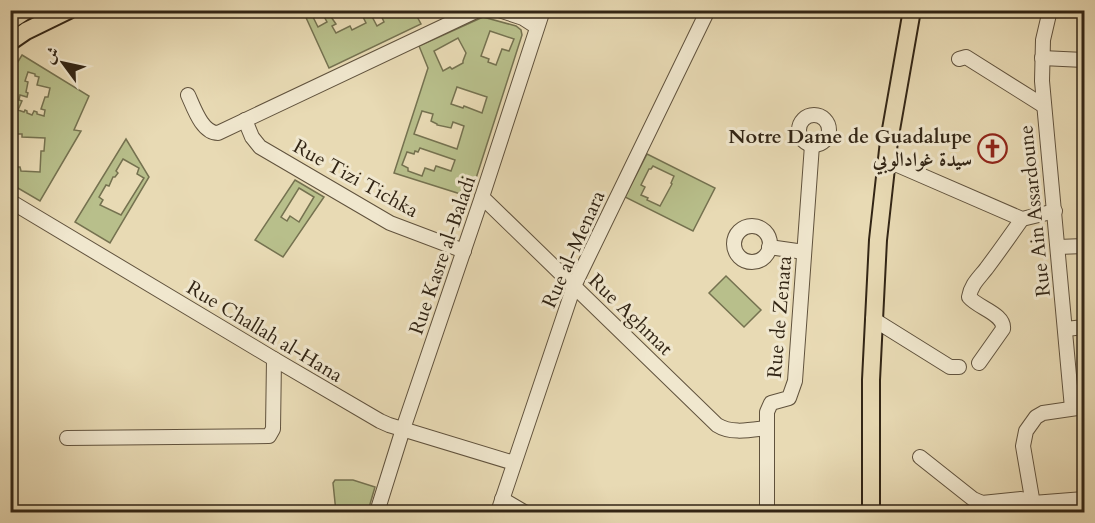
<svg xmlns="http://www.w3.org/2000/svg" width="1095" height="523" viewBox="0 0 1095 523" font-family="Cardo,Amiri,serif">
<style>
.green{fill:#b8bf8b;stroke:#757250;stroke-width:1.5;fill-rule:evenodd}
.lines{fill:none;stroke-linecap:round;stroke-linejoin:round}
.minor-casing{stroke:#60523d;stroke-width:16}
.major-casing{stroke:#322515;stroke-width:20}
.minor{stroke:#f0e7ce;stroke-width:14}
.major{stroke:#e8dab4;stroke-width:16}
.labels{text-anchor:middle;stroke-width:6;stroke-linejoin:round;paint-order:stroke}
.poi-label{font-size:20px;font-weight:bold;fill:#322515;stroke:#f0e7ce;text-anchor:end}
.street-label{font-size:20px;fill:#322515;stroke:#f0e7ce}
</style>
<rect width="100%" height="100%" fill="#e8dab4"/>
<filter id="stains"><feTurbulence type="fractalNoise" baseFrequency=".00333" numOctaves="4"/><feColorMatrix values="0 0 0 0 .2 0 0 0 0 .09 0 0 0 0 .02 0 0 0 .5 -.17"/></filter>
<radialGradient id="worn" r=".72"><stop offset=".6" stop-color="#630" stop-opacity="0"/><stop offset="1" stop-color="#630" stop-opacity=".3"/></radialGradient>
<g class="green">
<path d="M303 11H310L318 27 327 22 321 11H335L329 14 336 24 332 26 336 33 350 26 352 30 366 23 360 11H369L377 26 384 22 379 11H386L387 12 398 11 400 14 406 11H414L421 24 329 68Z"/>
<path d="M483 17 516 26 521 30 522 35 470 197 394 173 428 68 419 46ZM490 31 514 39 509 51 502 49 496 65 488 62 489 59 481 56ZM458 38 466 53 463 61V63L452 69 450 67 443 71 434 51ZM457 87 487 97 482 113 464 106 463 108 451 104ZM422 111 433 114 431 121 437 124V125L451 128 453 122 464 126 457 149 414 134ZM420 148 455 160 451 171 436 166 434 171 425 168 422 176 408 171V168L402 165 407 152 414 154 415 151 418 152Z"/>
<path d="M22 55 89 96 74 130 81 131 40 201 11 184V149H13V152H14L13 167H20L21 171 40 172 41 151H44L45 138 22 137V134H17L16 142 11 141V73ZM28 72 35 74V76L39 77 37 85 50 88 48 97H45L41 109 45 110 44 116 37 114V112L34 111 32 115 27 113V111L25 110 24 112 18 110 22 101 19 100 20 95 27 97 28 93 26 92 28 82 25 81Z"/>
<path d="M126 139 149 177 110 243 75 222ZM123 159 139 168 137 174 144 178 121 215 100 205 103 200 99 197 106 185 109 186 113 177H115L118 173 116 171Z"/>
<path d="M647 154 715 188 693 231 625 197ZM653 166 674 176 671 183 672 184 660 206 647 200 648 198 641 195 645 187 641 185 649 169H651Z"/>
<path d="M295 180 324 197 283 257 255 240ZM299 188 314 197 299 222 290 216 287 221 281 217Z"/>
<path d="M726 276 761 310 744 327 709 293Z"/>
<path d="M335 480H353L375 487 368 511 336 512 333 483Z"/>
</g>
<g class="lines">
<defs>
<g id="minor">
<path d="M499 10 523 18 537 27"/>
<path d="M1050 10 1043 40 1042 81 1072 408"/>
<path d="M1042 58 1084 60"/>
<path d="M959 59 966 57 1044 106"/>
<path d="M188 95C194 108 202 133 218 133L478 10"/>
<circle cx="814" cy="130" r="15"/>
<path d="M245 120 252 137 260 147 390 223 464 251"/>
<path d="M886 160 1022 219 1055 211"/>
<path d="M482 197 717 425C731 434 750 430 766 428"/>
<path d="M10 201 274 359 380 421 389 425 514 463"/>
<circle cx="752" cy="244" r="18"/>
<path d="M769 247 804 252"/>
<path d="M1058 247 1084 246"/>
<path d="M873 319 950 367H959"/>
<path d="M1066 329 1084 327"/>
<path d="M979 363 1003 329C1005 314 978 308 969 297 971 285 978 279 986 269 998 253 1010 236 1022 219"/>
<path d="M67 438 269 436 273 429 274 359"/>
<path d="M920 457 973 499 982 503 1021 499 1033 503 1084 499"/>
<path d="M502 499 524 512"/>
<path d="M1034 510 1023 446 1026 431 1036 417 1043 413 1084 407"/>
<path d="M377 512 403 429 482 197 543 10"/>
<path d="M498 512 574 286 708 10"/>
<path d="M767 512V412L771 403 789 398 795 381 812 145"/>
</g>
<g id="major">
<path d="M10 21 27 10"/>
<path d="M10 42 26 31 69 10"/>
<path d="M871 512V380L878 240 889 141 912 10"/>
</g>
</defs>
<use href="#minor" class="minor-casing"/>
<use href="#major" class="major-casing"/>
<use href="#minor" class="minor"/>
<use href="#major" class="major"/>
</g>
<defs>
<symbol id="church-ring" viewBox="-11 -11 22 22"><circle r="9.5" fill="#f0e7ce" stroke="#8f2418" stroke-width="1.5"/><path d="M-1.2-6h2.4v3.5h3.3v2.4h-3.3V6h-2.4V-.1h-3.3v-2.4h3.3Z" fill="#8f2418"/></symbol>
</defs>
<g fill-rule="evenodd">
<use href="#church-ring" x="976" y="132" width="33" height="33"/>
</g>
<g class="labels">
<g class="poi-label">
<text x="972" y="143">Notre Dame de Guadalupe<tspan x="972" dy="23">سيدة غوادالوبي</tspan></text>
</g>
<g class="street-label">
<text transform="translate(356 178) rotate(29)" y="7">Rue Tizi Tichka</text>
<text transform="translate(1034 211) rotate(-96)" y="7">Rue Ain Assardoune</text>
<text transform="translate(573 249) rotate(-66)" y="7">Rue al-Menara</text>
<text transform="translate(442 255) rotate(-71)" y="7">Rue Kasre al-Baladi</text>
<text transform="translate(631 314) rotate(44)" y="7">Rue Aghmat</text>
<text transform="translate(779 317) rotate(-85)" y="7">Rue de Zenata</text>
<text transform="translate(265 331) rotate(31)" y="7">Rue Challah al-Hana</text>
</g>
</g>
<rect width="1095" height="523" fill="none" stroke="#e8dab4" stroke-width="36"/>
<rect x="12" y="12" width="1071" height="499" fill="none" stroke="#322515" stroke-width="3"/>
<rect x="18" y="18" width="1059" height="487" fill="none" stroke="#322515" stroke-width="1.5"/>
<g transform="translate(63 63) rotate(303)" stroke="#f0e7ce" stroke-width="4.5" paint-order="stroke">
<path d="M0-4.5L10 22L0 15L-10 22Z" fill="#322515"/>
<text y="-9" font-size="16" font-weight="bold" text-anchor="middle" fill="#322515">ش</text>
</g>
<rect width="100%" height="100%" filter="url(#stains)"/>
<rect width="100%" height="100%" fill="url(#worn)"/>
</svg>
